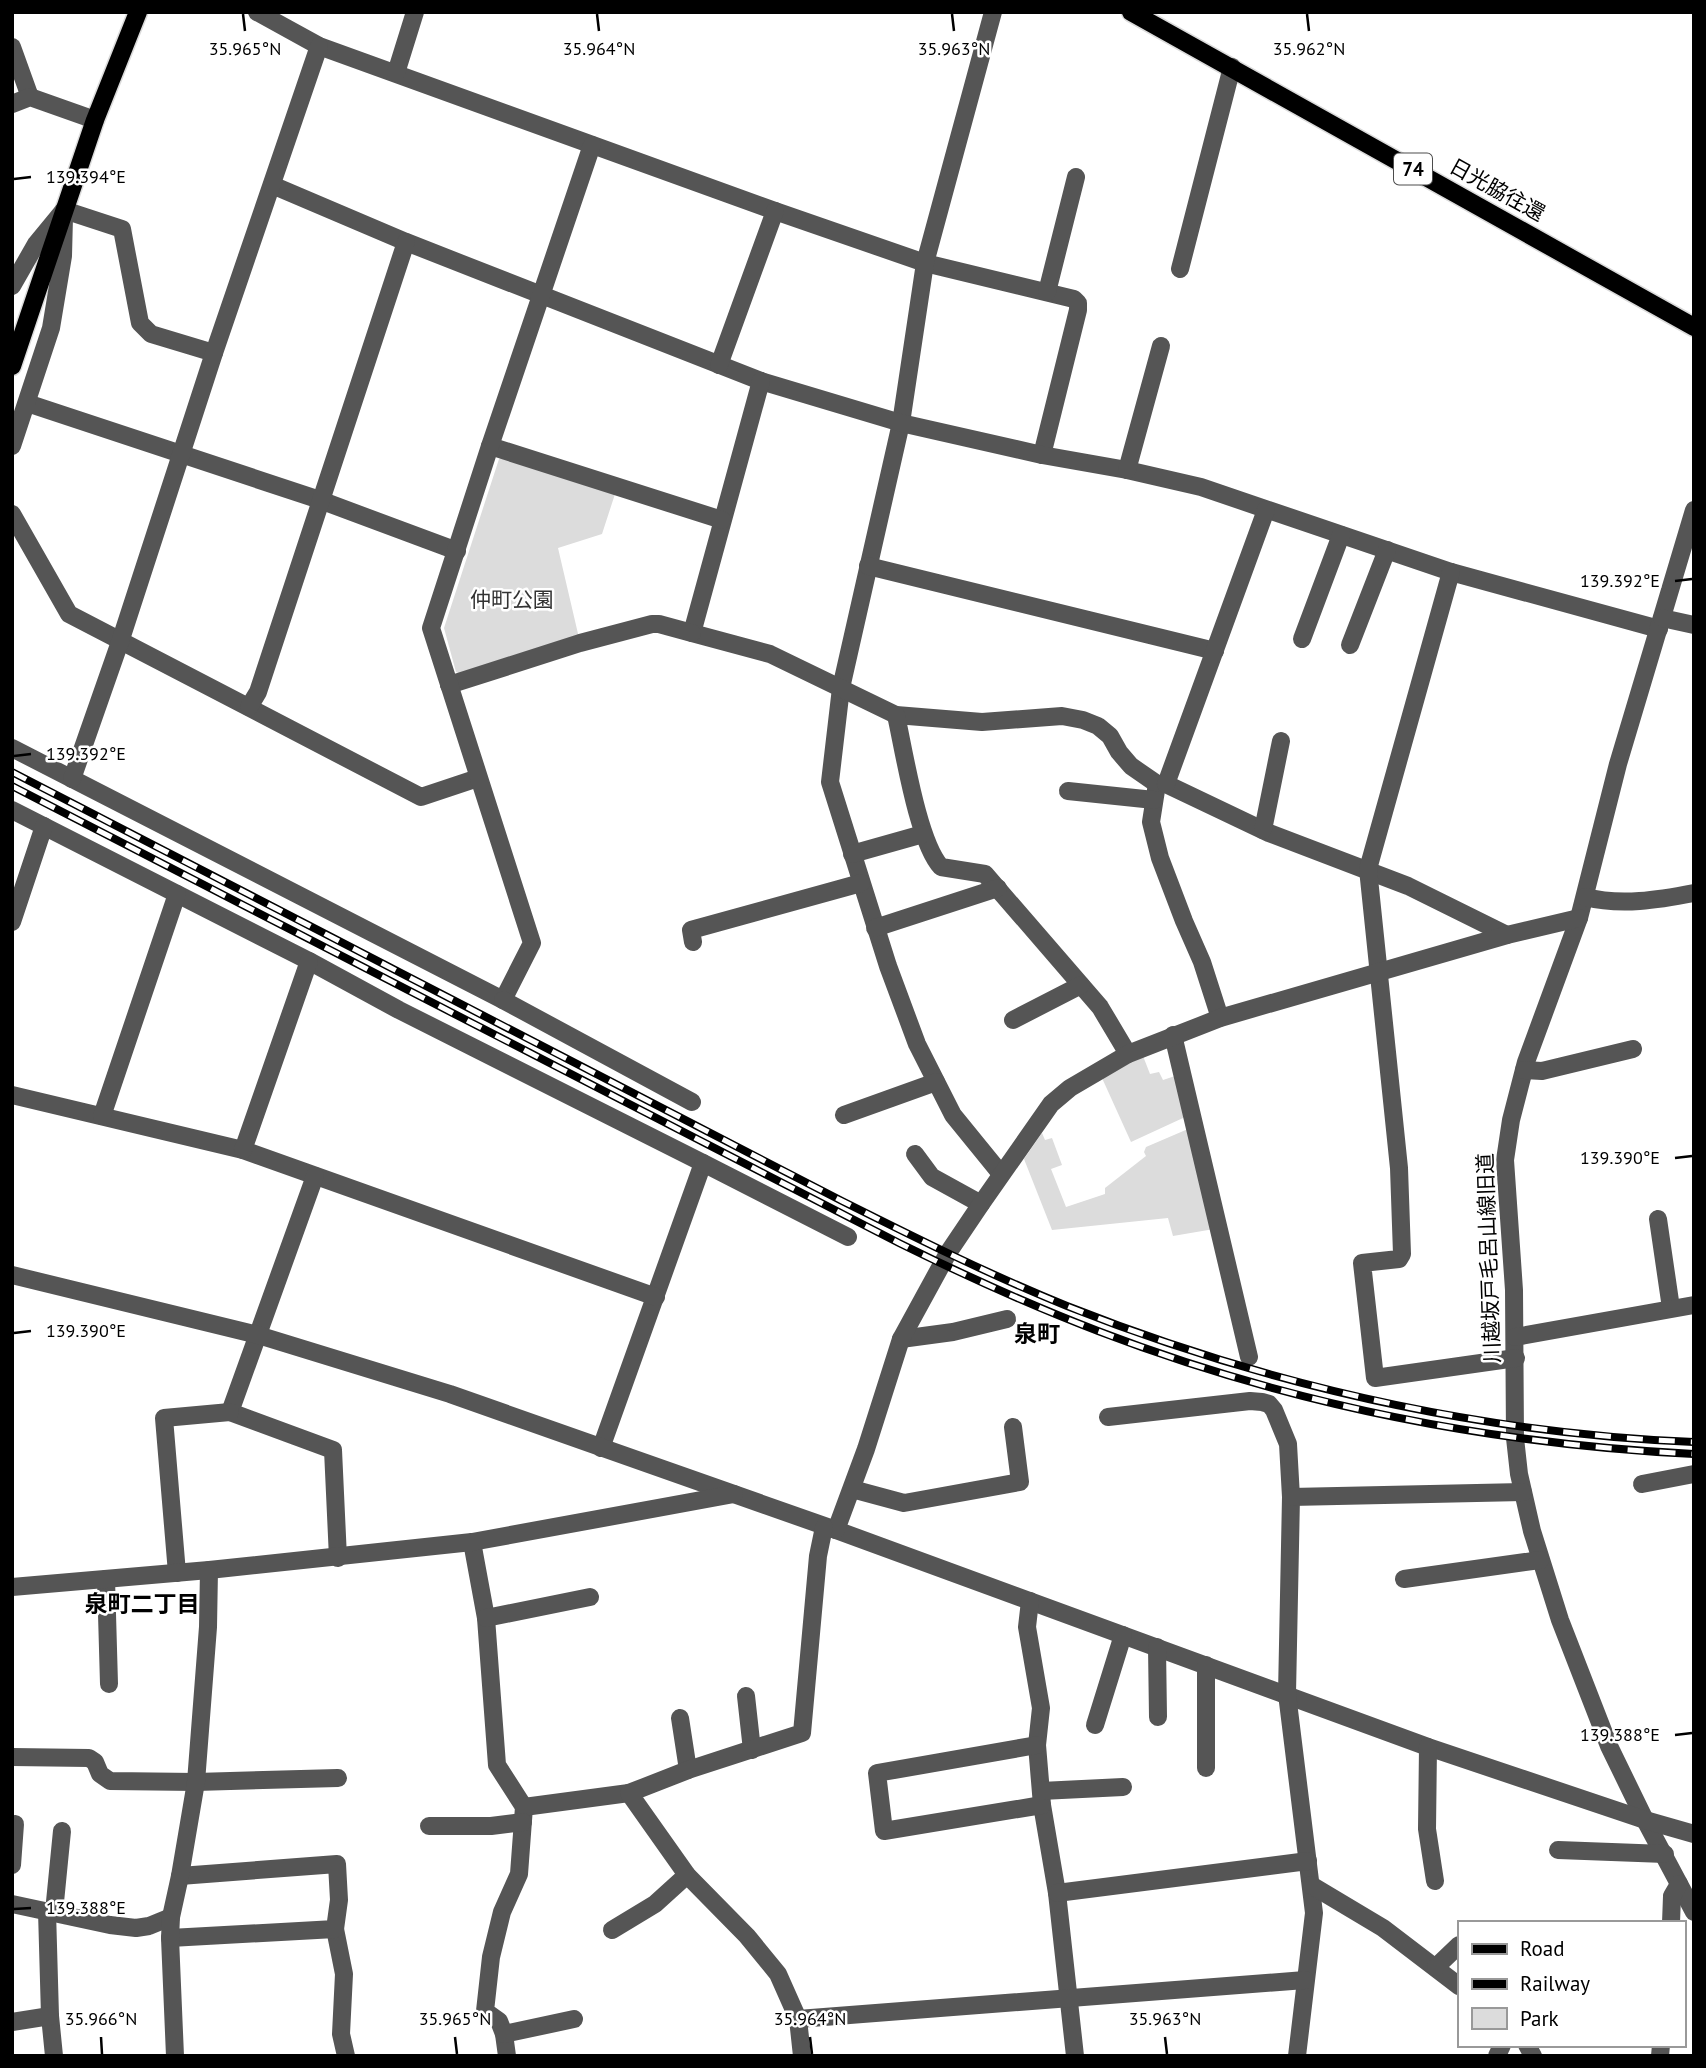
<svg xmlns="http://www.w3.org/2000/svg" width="1706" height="2068" viewBox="0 0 1706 2068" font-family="'PT Sans','Noto Sans JP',sans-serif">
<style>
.green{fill:#dcdcdc}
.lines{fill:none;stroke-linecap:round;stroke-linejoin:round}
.major-casing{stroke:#dbdbdb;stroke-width:21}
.minor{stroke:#555;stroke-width:18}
.major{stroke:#000;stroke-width:18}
.rail-casing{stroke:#000;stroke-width:8}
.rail{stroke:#fff;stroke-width:5;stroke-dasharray:16;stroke-linecap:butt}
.ticks{fill:none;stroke:#000;stroke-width:2.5}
.labels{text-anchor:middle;stroke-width:5;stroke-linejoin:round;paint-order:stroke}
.shield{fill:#fff;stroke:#4c4c4c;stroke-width:2}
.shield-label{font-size:19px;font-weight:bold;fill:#000}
.street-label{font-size:21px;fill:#000;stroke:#fff}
.park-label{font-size:21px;fill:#333;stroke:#fff}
.neighbourhood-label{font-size:23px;font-weight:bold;fill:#000;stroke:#fff}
.ticks-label{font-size:18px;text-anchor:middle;fill:#000;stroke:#fff;stroke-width:5;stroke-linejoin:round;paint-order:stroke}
</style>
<rect width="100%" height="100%" fill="#fff"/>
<g class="green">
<path d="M505 456 615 494 602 534 558 548 579 638 461 674 456 672 444 628 499 459Z"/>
<path d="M1143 1056 1150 1074 1159 1072 1163 1080 1178 1075 1186 1112 1183 1118 1131 1142 1102 1078Z"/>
<path d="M1188 1129 1214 1229 1173 1236 1168 1218 1052 1230 1024 1159 1042 1133 1045 1140 1052 1138 1062 1165 1051 1169 1066 1207 1105 1194V1188L1146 1156 1144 1152 1146 1147Z"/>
</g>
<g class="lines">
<defs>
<g id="major">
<path d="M1131 12 1694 327"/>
<path d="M12 366 95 120 138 12"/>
</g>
</defs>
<use href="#major" class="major-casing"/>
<g class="minor">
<path d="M257 12 319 46 775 211 925 263 1074 299 1078 303V310L1042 455"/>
<path d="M993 12 925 263 901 423 841 688 830 782 888 966 917 1044 953 1115 1001 1174"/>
<path d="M12 47 30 97"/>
<path d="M396 73 415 12"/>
<path d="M12 104 30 97 95 120"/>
<path d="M272 185 406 242 761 381 901 423 1042 455 1127 470 1201 487 1451 572 1659 629"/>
<path d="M64 210 122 229 140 323 151 334 214 353"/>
<path d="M1180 269 1232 67"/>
<path d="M12 286 36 244 64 210"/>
<path d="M1047 292 1076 177"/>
<path d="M719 365 775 211"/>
<path d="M761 381 692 633 770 654 896 715 982 722 1062 716 1083 720 1098 726 1110 736 1119 752 1131 766 1157 784H1166L1269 833 1408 886 1507 935"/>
<path d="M27 403 320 500 457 551"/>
<path d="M12 446 51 328 63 256 64 217"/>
<path d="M490 446 722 520"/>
<path d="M1127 470 1161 346"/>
<path d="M1694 510 1618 764 1579 918 1526 1062 1511 1120 1505 1160 1514 1290 1515 1438 1519 1474 1532 1531 1560 1620 1609 1746 1645 1820 1694 1912"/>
<path d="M12 514 69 614 421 797 478 778"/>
<path d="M868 566 1215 651"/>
<path d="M1451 572 1368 869 1399 1168 1402 1254 1399 1259 1362 1263 1375 1378 1516 1358"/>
<path d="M1662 618 1694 625"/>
<path d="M1302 639 1341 535"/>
<path d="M1350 645 1387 550"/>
<path d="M449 685 580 643 652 624H659L692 633"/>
<path d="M249 707 258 692 406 242"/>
<path d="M896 715C904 751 918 842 941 867L985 874 1100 1007 1128 1054"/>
<path d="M12 748 503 1000 532 943 431 628 490 446 592 145"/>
<path d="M72 779 121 639 214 353 319 46"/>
<path d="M1157 784 1151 822 1160 858 1184 921 1202 962 1220 1018"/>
<path d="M1166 784 1266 510"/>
<path d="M1068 791 1154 800"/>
<path d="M12 810 309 961 399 1010 703 1163 601 1448"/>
<path d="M1263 830 1281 741"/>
<path d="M852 854 923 834"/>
<path d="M1585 897C1621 906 1658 900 1694 893"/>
<path d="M12 922 44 826"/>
<path d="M875 928 998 888"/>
<path d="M693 942 691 930 861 883"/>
<path d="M503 1000 692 1102"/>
<path d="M1013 1020 1081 985"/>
<path d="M1173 1035 1249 1357"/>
<path d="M1524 1070 1542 1071 1633 1049"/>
<path d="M12 1095 243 1150 656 1297"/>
<path d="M844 1115 936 1082"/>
<path d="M102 1116 177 894"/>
<path d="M243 1150 309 961"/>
<path d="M915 1154 932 1177 981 1204"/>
<path d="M703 1163 848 1237"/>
<path d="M315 1176 230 1412 333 1450 338 1558"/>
<path d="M1658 1219 1671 1308"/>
<path d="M12 1275 258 1335 450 1394 836 1530 1428 1747 1645 1820 1694 1834"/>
<path d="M1515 1337 1694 1305"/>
<path d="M901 1339 953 1332 1007 1319"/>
<path d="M1108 1417 1250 1401 1262 1402 1269 1404 1274 1410 1288 1444 1291 1497 1287 1694 1314 1913 1297 2056"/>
<path d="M1642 1484 1694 1474"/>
<path d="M852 1489 904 1503 1020 1482 1013 1427"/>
<path d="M1291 1497 1523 1492"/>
<path d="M836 1530 866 1449 901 1339 948 1253 981 1204 1051 1104 1070 1088 1128 1054 1220 1018 1507 935 1579 918"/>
<path d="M472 1542 486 1618 497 1765 524 1807 519 1874 502 1912 491 1957 485 2011 499 2021 504 2034 507 2056"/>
<path d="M177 1573 164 1418 230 1412"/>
<path d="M106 1579 109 1684"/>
<path d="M1404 1579 1540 1560"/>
<path d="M12 1587 209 1570 472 1542 734 1494"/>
<path d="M1030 1601 1027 1627 1041 1708 1037 1745 1042 1805 1057 1893 1075 2056"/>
<path d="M486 1618 590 1597"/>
<path d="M1157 1647 1158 1717"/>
<path d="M1206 1665V1768"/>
<path d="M746 1696 752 1750"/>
<path d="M680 1718 688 1770"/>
<path d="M1095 1725 1123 1635"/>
<path d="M1037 1745 877 1773 884 1831 1042 1805"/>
<path d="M1428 1747 1427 1829 1435 1881"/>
<path d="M12 1757 89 1758 95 1762 100 1774 110 1781 196 1782 338 1778"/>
<path d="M1041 1791 1123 1787"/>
<path d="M524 1807 629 1793"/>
<path d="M429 1826H491L523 1822"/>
<path d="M1558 1850 1665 1854"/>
<path d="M12 1865 15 1824"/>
<path d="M1311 1885 1383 1928 1459 1986"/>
<path d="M1057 1893 1308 1861"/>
<path d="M12 1904 110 1925 136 1928 149 1926 171 1917"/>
<path d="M47 1911 50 2016 54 2056"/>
<path d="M54 1912 62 1831"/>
<path d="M1671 1923 1672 1896 1679 1884"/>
<path d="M335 1929 344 1974 341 2034 346 2056"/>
<path d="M612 1930 655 1904 687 1875"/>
<path d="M170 1938 335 1929 339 1900 337 1864 180 1876"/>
<path d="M1436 1967 1459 1945"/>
<path d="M798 2019 1305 1980"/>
<path d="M12 2022 50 2016"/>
<path d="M504 2034 574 2019"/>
<path d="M1527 2045 1533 2056"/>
<path d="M175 2056 170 1938 171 1917 180 1876 196 1782 208 1627 209 1570"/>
<path d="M802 2056 798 2019 778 1974 747 1936 687 1875 629 1793 688 1770 802 1733 818 1556 824 1527"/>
<path d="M1497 2056 1502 2045"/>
<path d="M1660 2056 1661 2045"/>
</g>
<use href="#major" class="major"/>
<defs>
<g id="rail">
<path d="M12 772 842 1201C916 1238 990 1275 1067 1306 1267 1385 1479 1433 1694 1442"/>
<path d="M12 786 899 1243C964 1275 1030 1305 1098 1331 1289 1404 1490 1444 1694 1454"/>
</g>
</defs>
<use href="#rail" class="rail-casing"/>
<use href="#rail" class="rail"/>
</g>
<path class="ticks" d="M243 14 245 31M597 14 599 31M952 14 954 31M1307 14 1309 31M14 179 31 177M1675 581 1692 579M14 756 31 754M1675 1158 1692 1156M14 1333 31 1331M1675 1735 1692 1733M14 1909 31 1908M101 2037 102 2054M455 2037 457 2054M810 2037 812 2054M1165 2037 1167 2054"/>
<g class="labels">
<rect class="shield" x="1394" y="153.5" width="38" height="31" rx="5"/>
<g class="shield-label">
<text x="1413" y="176">74</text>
</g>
<g class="street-label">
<text transform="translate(1497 190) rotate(29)" y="7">日光脇往還</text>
<text transform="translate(1489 1258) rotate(-92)" y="7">川越坂戸毛呂山線旧道</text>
</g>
<g class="park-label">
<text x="512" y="607">仲町公園</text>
</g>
<g class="neighbourhood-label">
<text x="1037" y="1342">泉町</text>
<text x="142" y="1612">泉町二丁目</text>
</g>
</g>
<g class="ticks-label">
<text x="245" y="55">35.965°N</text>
<text x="599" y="55">35.964°N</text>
<text x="954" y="55">35.963°N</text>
<text x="1309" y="55">35.962°N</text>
<text x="86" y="183">139.394°E</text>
<text x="1620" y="587">139.392°E</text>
<text x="86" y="760">139.392°E</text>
<text x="1620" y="1164">139.390°E</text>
<text x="86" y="1337">139.390°E</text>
<text x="1620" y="1741">139.388°E</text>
<text x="86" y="1914">139.388°E</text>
<text x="101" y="2025">35.966°N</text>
<text x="455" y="2025">35.965°N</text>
<text x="810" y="2025">35.964°N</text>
<text x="1165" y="2025">35.963°N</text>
</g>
<rect width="1706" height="2068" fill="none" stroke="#000000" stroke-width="28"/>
<rect x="1458" y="1921" width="228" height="126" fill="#ffffff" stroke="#999999" stroke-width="2"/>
<rect x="1472" y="1944" width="35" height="10" fill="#000000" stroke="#999999" stroke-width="2"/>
<text x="1520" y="1956" font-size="21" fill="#000000">Road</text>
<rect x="1472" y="1979" width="35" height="10" fill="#000000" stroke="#999999" stroke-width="2"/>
<text x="1520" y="1991" font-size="21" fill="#000000">Railway</text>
<rect x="1472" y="2008" width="35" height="21" fill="#dcdcdc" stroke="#999999" stroke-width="2"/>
<text x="1520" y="2026" font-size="21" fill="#000000">Park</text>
</svg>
